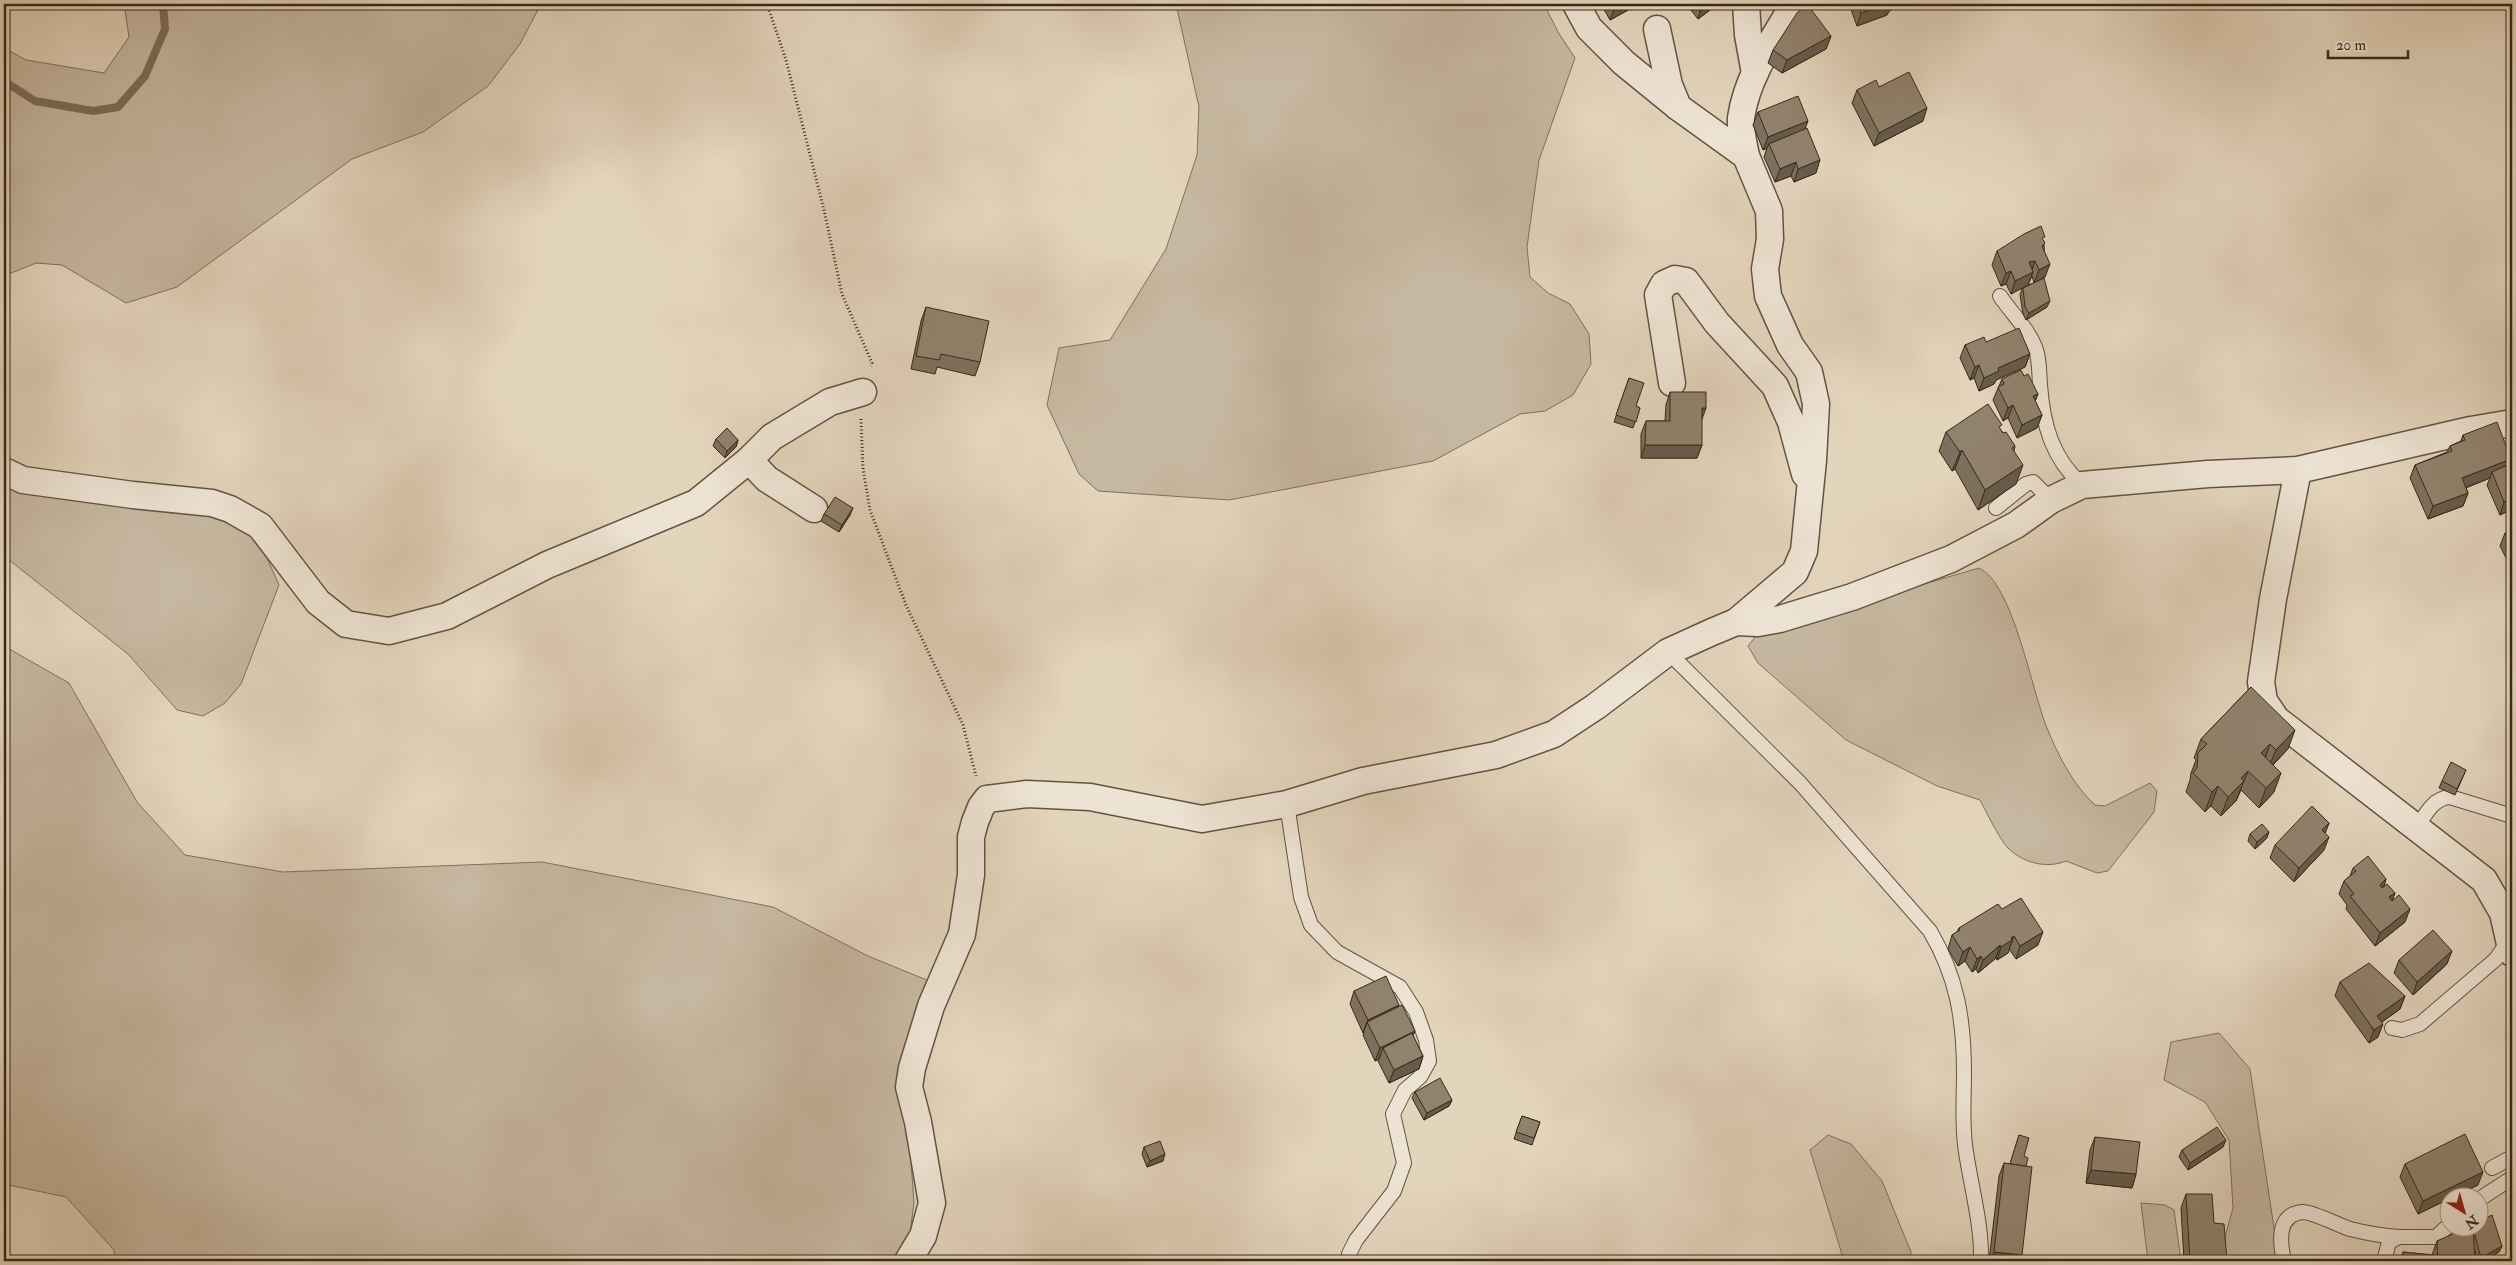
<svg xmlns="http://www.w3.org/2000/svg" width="2516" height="1265" viewBox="0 0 2516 1265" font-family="'IM FELL Double Pica',serif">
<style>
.green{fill:#c6b7a0;stroke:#7f705c}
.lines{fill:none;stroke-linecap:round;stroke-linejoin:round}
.stream{stroke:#7c6d58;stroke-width:8}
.lane-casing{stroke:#635440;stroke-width:16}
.street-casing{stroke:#635440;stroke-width:29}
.path{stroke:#382917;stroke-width:3;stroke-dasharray:1 2.5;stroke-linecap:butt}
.lane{stroke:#ede3d3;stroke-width:14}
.street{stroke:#ede3d3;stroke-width:26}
.wall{fill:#7d705e;stroke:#382917;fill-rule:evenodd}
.shaded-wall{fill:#665b4c;stroke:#382917}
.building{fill:#91826d;stroke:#382917}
</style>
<rect width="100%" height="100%" fill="#e3d4bc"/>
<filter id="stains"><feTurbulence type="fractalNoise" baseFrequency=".004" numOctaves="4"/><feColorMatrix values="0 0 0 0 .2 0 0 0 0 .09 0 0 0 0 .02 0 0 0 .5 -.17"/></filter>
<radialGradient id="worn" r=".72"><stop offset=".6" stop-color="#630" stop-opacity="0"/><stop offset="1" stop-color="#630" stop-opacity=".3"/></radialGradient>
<g class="green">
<path d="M124 4H541L520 44 488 86 423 132 352 159 177 287 126 303 62 265 36 263 4 276V48L26 60 104 73 129 37Z"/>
<path d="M1176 4H1544L1558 32 1575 58 1539 160 1527 247 1530 277 1548 293 1570 304 1589 334 1591 364 1573 395 1545 411 1520 414 1433 461 1229 500 1098 491 1079 474 1047 405 1059 348 1110 340 1166 249 1197 155 1199 107Z"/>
<path d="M4 469 193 502 260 542 279 585 241 684 225 703 203 716 177 710 128 654 4 556Z"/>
<path d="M1979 568C2013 583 2032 692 2047 728 2058 755 2073 785 2095 805L2105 806 2150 783 2157 791 2154 812 2108 871 2097 873 2066 861C2047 869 2023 863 2008 848 1998 837 1987 813 1980 800L1937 786 1846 740 1758 663 1748 646 1759 632Z"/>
<path d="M4 646 69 683 137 802 185 855 283 872 542 862 773 907 868 956 934 983 909 1137 914 1202 910 1234 895 1261H114V1250L66 1197 4 1184Z"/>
<path d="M2219 1033 2250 1069 2279 1261H2225L2223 1244 2233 1208 2229 1140 2205 1102 2164 1080 2171 1042Z"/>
<path d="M1828 1135 1851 1144 1882 1181 1911 1252V1261H1844L1810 1150Z"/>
<path d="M2141 1203 2165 1205 2174 1210 2181 1261H2148Z"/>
</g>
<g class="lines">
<path class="stream" d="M4 81 35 101 93 111 118 107 145 76 165 29 163 4"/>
<defs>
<g id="lane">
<path d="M2000 296C2012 314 2027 327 2035 347 2040 359 2039 373 2040 385 2043 425 2052 458 2082 485"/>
<path d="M1996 508 2026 484 2033 482 2051 500"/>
<path d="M1668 652 1800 783 1930 931C1957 977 1964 1019 1964 1073 1964 1097 1962 1121 1965 1145 1970 1184 1982 1222 1981 1261"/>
<path d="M1287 804 1301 897 1311 925 1337 952 1400 987 1416 1012 1426 1040 1429 1061 1420 1077 1405 1090 1393 1114 1404 1163 1394 1191 1356 1240 1349 1254 1350 1261"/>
<path d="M2417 828C2425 815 2433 798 2450 797L2512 816"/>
<path d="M2392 1028 2402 1030 2420 1024 2496 959 2509 940"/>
<path d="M2492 1168 2512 1157"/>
<path d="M2478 1200 2512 1178"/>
<path d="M2284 1261C2280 1243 2276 1214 2303 1212 2313 1212 2338 1225 2350 1229 2366 1233 2382 1236 2399 1237"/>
<path d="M2384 1261 2389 1242 2399 1237H2436L2448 1226"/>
</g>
<g id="street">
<path d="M1576 4 1589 28 1624 63 1678 107 1746 156 1769 211 1770 239 1765 269 1768 296 1790 345 1809 372 1816 404 1813 460 1804 551 1795 572 1736 622"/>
<path d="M1746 4 1748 35 1755 73"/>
<path d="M1657 29 1669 85 1678 107"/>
<path d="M1746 156C1744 145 1740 130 1741 118 1747 76 1773 40 1794 4"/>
<path d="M1672 383 1658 295 1664 284 1675 279 1686 281 1717 323 1775 386 1791 422 1805 474"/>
<path d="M749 460 767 479 814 509"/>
<path d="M2298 470 2273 599 2261 682 2264 701 2276 719 2484 880 2503 913 2512 953"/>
<path d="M4 471 23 480 133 495 212 503 230 509 260 526 318 602 346 624 389 631 447 616 547 565 696 503 749 460 772 437 830 402 863 392"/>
<path d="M908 1261 923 1236 932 1203 918 1122 909 1087 912 1068 931 1006 962 934 971 875V837L975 822 981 807 987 799 1027 794 1090 797 1202 819 1287 804 1363 781 1496 755 1554 734 1595 707 1668 652 1712 632 1736 622 1758 623 1780 619 1852 597 1951 559 2016 525 2051 500 2082 485 2208 474 2298 470 2471 430 2512 423"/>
</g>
</defs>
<use href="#lane" class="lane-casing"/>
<use href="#street" class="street-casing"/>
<g class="path">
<path d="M767 4 786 60 824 210 842 294 872 363 871 366"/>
<path d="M861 419 863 469 870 510 906 605 963 725 976 776"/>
<path d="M2512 1245V1258"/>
</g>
<use href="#lane" class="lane"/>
<use href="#street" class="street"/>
</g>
<g class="wall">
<path d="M1601 4H1639L1610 20Z"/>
<path d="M1686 4H1718L1698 19Z"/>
<path d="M1849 4H1903L1902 5 1889 11 1887 15 1857 26Z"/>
<path d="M1831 36 1826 49 1782 73 1768 63 1773 50Z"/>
<path d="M1879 87 1923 121 1874 146 1852 103 1857 90Z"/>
<path d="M1758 112 1805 129 1816 173 1794 182 1791 176 1775 182 1764 157 1767 148 1763 150 1753 125Z"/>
<path d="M2044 241 2045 277 2042 279 2047 307 2026 320 2023 314 2020 295 2022 288 2011 294 2006 284 2001 286 1992 265 1997 251ZM2032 276 2034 283 2028 285Z"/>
<path d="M926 307 980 362 975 376 937 367 935 374 911 369 921 321Z"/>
<path d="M1986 342 2030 354 2025 367 1996 380 1994 384 1979 391 1974 378 1970 380 1960 358 1965 345Z"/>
<path d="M2024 376 2038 394 2035 401 2042 415 2037 428 2017 438 2008 418 2003 421 1993 400 2002 379Z"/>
<path d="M1629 378 1636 406 1640 408 1633 428 1614 422Z"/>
<path d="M1670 392 1702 445 1697 458H1641V434L1646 421H1665L1666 405Z"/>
<path d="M2000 429 2003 433 2015 446 2014 451 2016 484 1978 510 1955 469 1952 471 1939 451 1946 432Z"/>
<path d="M2463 435 2509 465 2512 509 2500 515 2487 485 2490 478 2466 488 2468 493 2463 506 2428 519 2410 478 2415 465 2447 452 2450 446 2461 441Z"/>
<path d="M716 439 738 440 736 447 725 458 713 446Z"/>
<path d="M824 514 850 515 839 532 821 521Z"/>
<path d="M2512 530V570L2500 546 2505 533Z"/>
<path d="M2251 687 2288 749 2273 765 2274 792 2259 808 2241 790 2236 801 2221 816 2211 806 2205 812 2186 792 2190 780 2191 773 2196 760 2194 758 2201 739Z"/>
<path d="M2466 770 2455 795 2439 788 2442 781Z"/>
<path d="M2329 823 2325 833 2324 850 2294 882 2270 858 2275 845Z"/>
<path d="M2250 834 2267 838 2255 849 2248 841Z"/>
<path d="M2353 868 2386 879 2384 886 2395 893 2392 901 2405 922 2375 946 2346 909 2347 905 2339 894 2344 881 2350 876Z"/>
<path d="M2002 909 2038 945 2016 959 2009 949 2008 953 1997 960 1996 958 1978 973 1976 969 1972 972 1965 961 1958 966 1948 949 1952 935 1957 932 1959 928Z"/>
<path d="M2399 960 2447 964 2413 995 2394 973Z"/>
<path d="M2340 982 2405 996 2400 1009 2382 1022 2378 1037 2369 1043 2335 996Z"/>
<path d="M1354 991 1398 1007 1423 1056 1419 1069 1389 1083 1378 1061 1379 1059 1375 1061 1363 1035 1364 1033H1363L1350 1004Z"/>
<path d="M1415 1092 1452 1100 1449 1106 1424 1120 1412 1098Z"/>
<path d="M1522 1116 1540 1122 1532 1145 1514 1139Z"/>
<path d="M2019 1135 2026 1166 2019 1261H1989L1999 1176 2004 1163 2010 1164Z"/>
<path d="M2095 1137 2136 1174 2132 1188 2086 1183 2090 1150Z"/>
<path d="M1144 1147 1163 1161 1147 1167 1142 1154Z"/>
<path d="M2223 1147 2188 1170 2179 1157 2182 1150Z"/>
<path d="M2405 1164 2478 1185 2418 1214 2400 1177Z"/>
<path d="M2186 1194 2214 1223 2227 1261H2184L2181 1208Z"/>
<path d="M2478 1228 2502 1246 2499 1252 2484 1261H2478L2474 1248 2475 1261H2400L2403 1252 2432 1255 2437 1241Z"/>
</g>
<g class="shaded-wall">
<path d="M1620 4H1639L1610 20 1615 7Z"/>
<path d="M1712 4H1718L1698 19 1700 12Z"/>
<path d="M1887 4H1903L1902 5 1889 11 1887 15 1857 26 1861 13Z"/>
<path d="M1831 36 1826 49 1782 73 1787 60Z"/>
<path d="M1927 108 1923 121 1874 146 1879 133Z"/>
<path d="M1808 121 1803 134 1769 144 1767 148 1763 150 1768 137Z"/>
<path d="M1820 160 1816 173 1794 182 1798 169Z"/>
<path d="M1796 162 1791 176 1775 182 1780 169Z"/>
<path d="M2035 261 2031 273 2033 272 2028 285 2011 294 2015 281 2029 262Z"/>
<path d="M2050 264 2045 277 2034 283 2039 270Z"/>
<path d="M2011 271 2006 284 2001 286 2006 273Z"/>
<path d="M2050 301 2047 307 2026 320 2029 313Z"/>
<path d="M2030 354 2025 367 1996 380 1994 384 1979 391 1984 378 1998 368Z"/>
<path d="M1979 365 1974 378 1970 380 1975 367Z"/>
<path d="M2038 394 2033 407V396Z"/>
<path d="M2013 405 2008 418 2003 421 2008 408Z"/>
<path d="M1702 408H1706L1701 422Z"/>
<path d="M2042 415 2037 428 2017 438 2022 425Z"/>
<path d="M738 440 736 447 725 458 727 451Z"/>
<path d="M1645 445H1702L1697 458H1641Z"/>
<path d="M1962 450 1955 469 1952 471 1960 452Z"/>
<path d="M2511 459 2506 472H2492L2490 478 2457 491 2462 478Z"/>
<path d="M2023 465 2016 484 1978 510 1985 490Z"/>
<path d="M2468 493 2463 506 2428 519 2433 506Z"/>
<path d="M2512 498V509L2500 515 2504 502Z"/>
<path d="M853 508 850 515 839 532 842 525Z"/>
<path d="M2295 730 2288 749 2268 769 2276 750Z"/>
<path d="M2270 744 2263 764 2261 753Z"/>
<path d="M2248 771 2236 801 2221 816 2228 797 2241 778Z"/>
<path d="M2281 773 2274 792 2259 808 2266 788Z"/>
<path d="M2218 786 2211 806 2205 812 2212 792Z"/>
<path d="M2329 823 2324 836 2322 830Z"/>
<path d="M2269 832 2267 838 2255 849 2257 842Z"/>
<path d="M2329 837 2324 850 2294 882 2299 868Z"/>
<path d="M2386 879 2382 892 2380 885Z"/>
<path d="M2395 893 2390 906 2389 897Z"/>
<path d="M2410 909 2405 922 2375 946 2380 933Z"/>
<path d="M2043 932 2038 945 2016 959 2020 946Z"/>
<path d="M2014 936 2008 953 1997 960 2001 947 2011 938Z"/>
<path d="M2000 945 1996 958 1978 973 1983 960Z"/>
<path d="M1970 947 1965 961 1958 966 1963 952Z"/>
<path d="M2452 951 2447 964 2413 995 2417 982Z"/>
<path d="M1981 956 1976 969 1972 972 1977 959Z"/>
<path d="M2405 996 2400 1009 2372 1029 2377 1016Z"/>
<path d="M1399 1005 1394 1018 1367 1022 1363 1033 1368 1020Z"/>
<path d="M2383 1024 2378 1037 2369 1043 2374 1030Z"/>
<path d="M1415 1031 1410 1044 1383 1048 1379 1059 1375 1061 1380 1048Z"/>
<path d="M1423 1056 1419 1069 1389 1083 1394 1070Z"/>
<path d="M1452 1100 1449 1106 1424 1120 1427 1113Z"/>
<path d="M2226 1140 2223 1147 2188 1170 2190 1163Z"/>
<path d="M1165 1154 1163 1161 1147 1167 1150 1161Z"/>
<path d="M2091 1170 2136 1174 2132 1188 2086 1183Z"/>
<path d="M2483 1172 2478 1185 2452 1198H2448V1199L2418 1214 2423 1201Z"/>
<path d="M2502 1246 2499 1252 2484 1261H2480L2481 1258Z"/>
<path d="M1994 1252 2022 1255 2019 1261H1990Z"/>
</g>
<g class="building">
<path d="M1613 4H1620L1615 7Z"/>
<path d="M1694 4H1712L1700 12Z"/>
<path d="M1807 4 1831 36 1787 60 1773 50 1797 13Z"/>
<path d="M1858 4H1887L1861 13Z"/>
<path d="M1909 72 1927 108 1879 133 1857 90 1876 80 1879 87Z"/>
<path d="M1798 96 1808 121 1768 137 1758 112Z"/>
<path d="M1807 128 1820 160 1798 169 1796 162 1780 169 1769 144Z"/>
<path d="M2041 226 2045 237 2042 238 2045 243 2042 246 2050 264 2039 270 2035 261 2029 262 2033 272 2015 281 2011 271 2006 273 1997 251 2024 234Z"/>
<path d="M2044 278 2050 301 2029 313 2025 307 2023 288Z"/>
<path d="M926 307 989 321 980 362 941 354 939 360 916 356Z"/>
<path d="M2019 328 2030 354 1998 368 1999 371 1984 378 1979 365 1975 367 1965 345 1984 337 1986 342Z"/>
<path d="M2021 370 2024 376 2028 374 2038 394 2033 396 2042 415 2022 425 2013 405 2008 408 1998 387 2004 384 2002 379Z"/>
<path d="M1629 378 1644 383 1636 406 1640 408 1636 422 1616 415Z"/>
<path d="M1670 392H1706V408H1702V445H1645L1646 421H1670Z"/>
<path d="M1988 404 2002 425 1999 427 2003 433 2006 432 2015 446 2012 448 2023 465 1985 490 1962 450 1960 452 1946 432Z"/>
<path d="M2497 422 2511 459 2462 478 2468 493 2433 506 2415 465 2452 451 2450 446 2465 440 2463 435Z"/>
<path d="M727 428 738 440 727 451 716 439Z"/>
<path d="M2512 463V498L2504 502 2492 472Z"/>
<path d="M835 497 853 508 842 525 824 514Z"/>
<path d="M2512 530V547L2505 533Z"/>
<path d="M2251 687 2295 730 2276 750 2270 744 2261 753 2281 773 2266 788 2248 771 2241 778 2244 781 2228 797 2218 786 2212 792 2193 773 2197 768 2198 753 2207 744 2201 739Z"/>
<path d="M2451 762 2466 770 2457 789 2442 781Z"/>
<path d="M2312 806 2329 823 2322 830 2329 837 2299 868 2275 845Z"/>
<path d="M2262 824 2269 832 2257 842 2250 834Z"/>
<path d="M2368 856 2386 879 2380 885 2382 888 2387 884 2395 893 2389 897 2392 901 2399 895 2410 909 2380 933 2350 896 2354 894 2344 881 2356 871 2353 868Z"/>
<path d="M2021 898 2043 932 2020 946 2014 936 2011 938 2012 940 2001 947 2000 945 1983 960 1981 956 1977 959 1970 947 1963 952 1952 935 1960 930 1959 928 1998 904 2002 909Z"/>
<path d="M2433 930 2452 951 2417 982 2399 960Z"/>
<path d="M2369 963 2405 996 2377 1016 2383 1024 2374 1030 2340 982Z"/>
<path d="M1386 976 1399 1005 1368 1020 1354 991Z"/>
<path d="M1402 1005 1415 1031 1380 1048 1367 1022Z"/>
<path d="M1412 1033 1423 1056 1394 1070 1383 1048Z"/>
<path d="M1440 1078 1452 1100 1427 1113 1415 1092Z"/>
<path d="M1522 1116 1540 1122 1534 1138 1516 1132Z"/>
<path d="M2217 1127 2226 1140 2190 1163 2182 1150Z"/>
<path d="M2465 1134 2483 1172 2423 1201 2405 1164Z"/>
<path d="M2019 1135 2029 1138 2024 1156 2028 1158 2026 1166 2010 1164Z"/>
<path d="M2095 1137 2140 1142 2136 1174 2091 1170Z"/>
<path d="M1160 1141 1165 1154 1150 1161 1144 1147Z"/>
<path d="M2004 1163 2032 1167 2022 1255 1994 1252Z"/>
<path d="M2186 1194H2212L2214 1223 2224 1224 2227 1261H2190Z"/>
<path d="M2492 1215 2502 1246 2481 1258 2473 1228H2478V1222Z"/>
<path d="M2463 1228H2473L2475 1260 2472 1261H2438L2437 1241 2457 1232Z"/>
<path d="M2403 1252 2434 1255V1261H2402Z"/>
</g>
<rect width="2516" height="1265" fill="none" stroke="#e3d4bc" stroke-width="20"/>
<rect x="5" y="5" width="2506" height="1255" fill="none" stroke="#382917" stroke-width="2.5"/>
<rect x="10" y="10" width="2496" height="1245" fill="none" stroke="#382917"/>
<g transform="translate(2464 1212) rotate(143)"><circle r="24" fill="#ede3d3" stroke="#a59988"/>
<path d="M0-4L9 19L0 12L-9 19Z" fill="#8f2418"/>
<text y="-8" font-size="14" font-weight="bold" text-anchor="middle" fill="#382917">N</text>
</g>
<path d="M2328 50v8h80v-8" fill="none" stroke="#382917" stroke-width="2.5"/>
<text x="2336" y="50" font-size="15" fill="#382917" stroke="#ede3d3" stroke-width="4" paint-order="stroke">20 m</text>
<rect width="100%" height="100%" filter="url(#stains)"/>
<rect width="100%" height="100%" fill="url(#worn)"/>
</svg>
